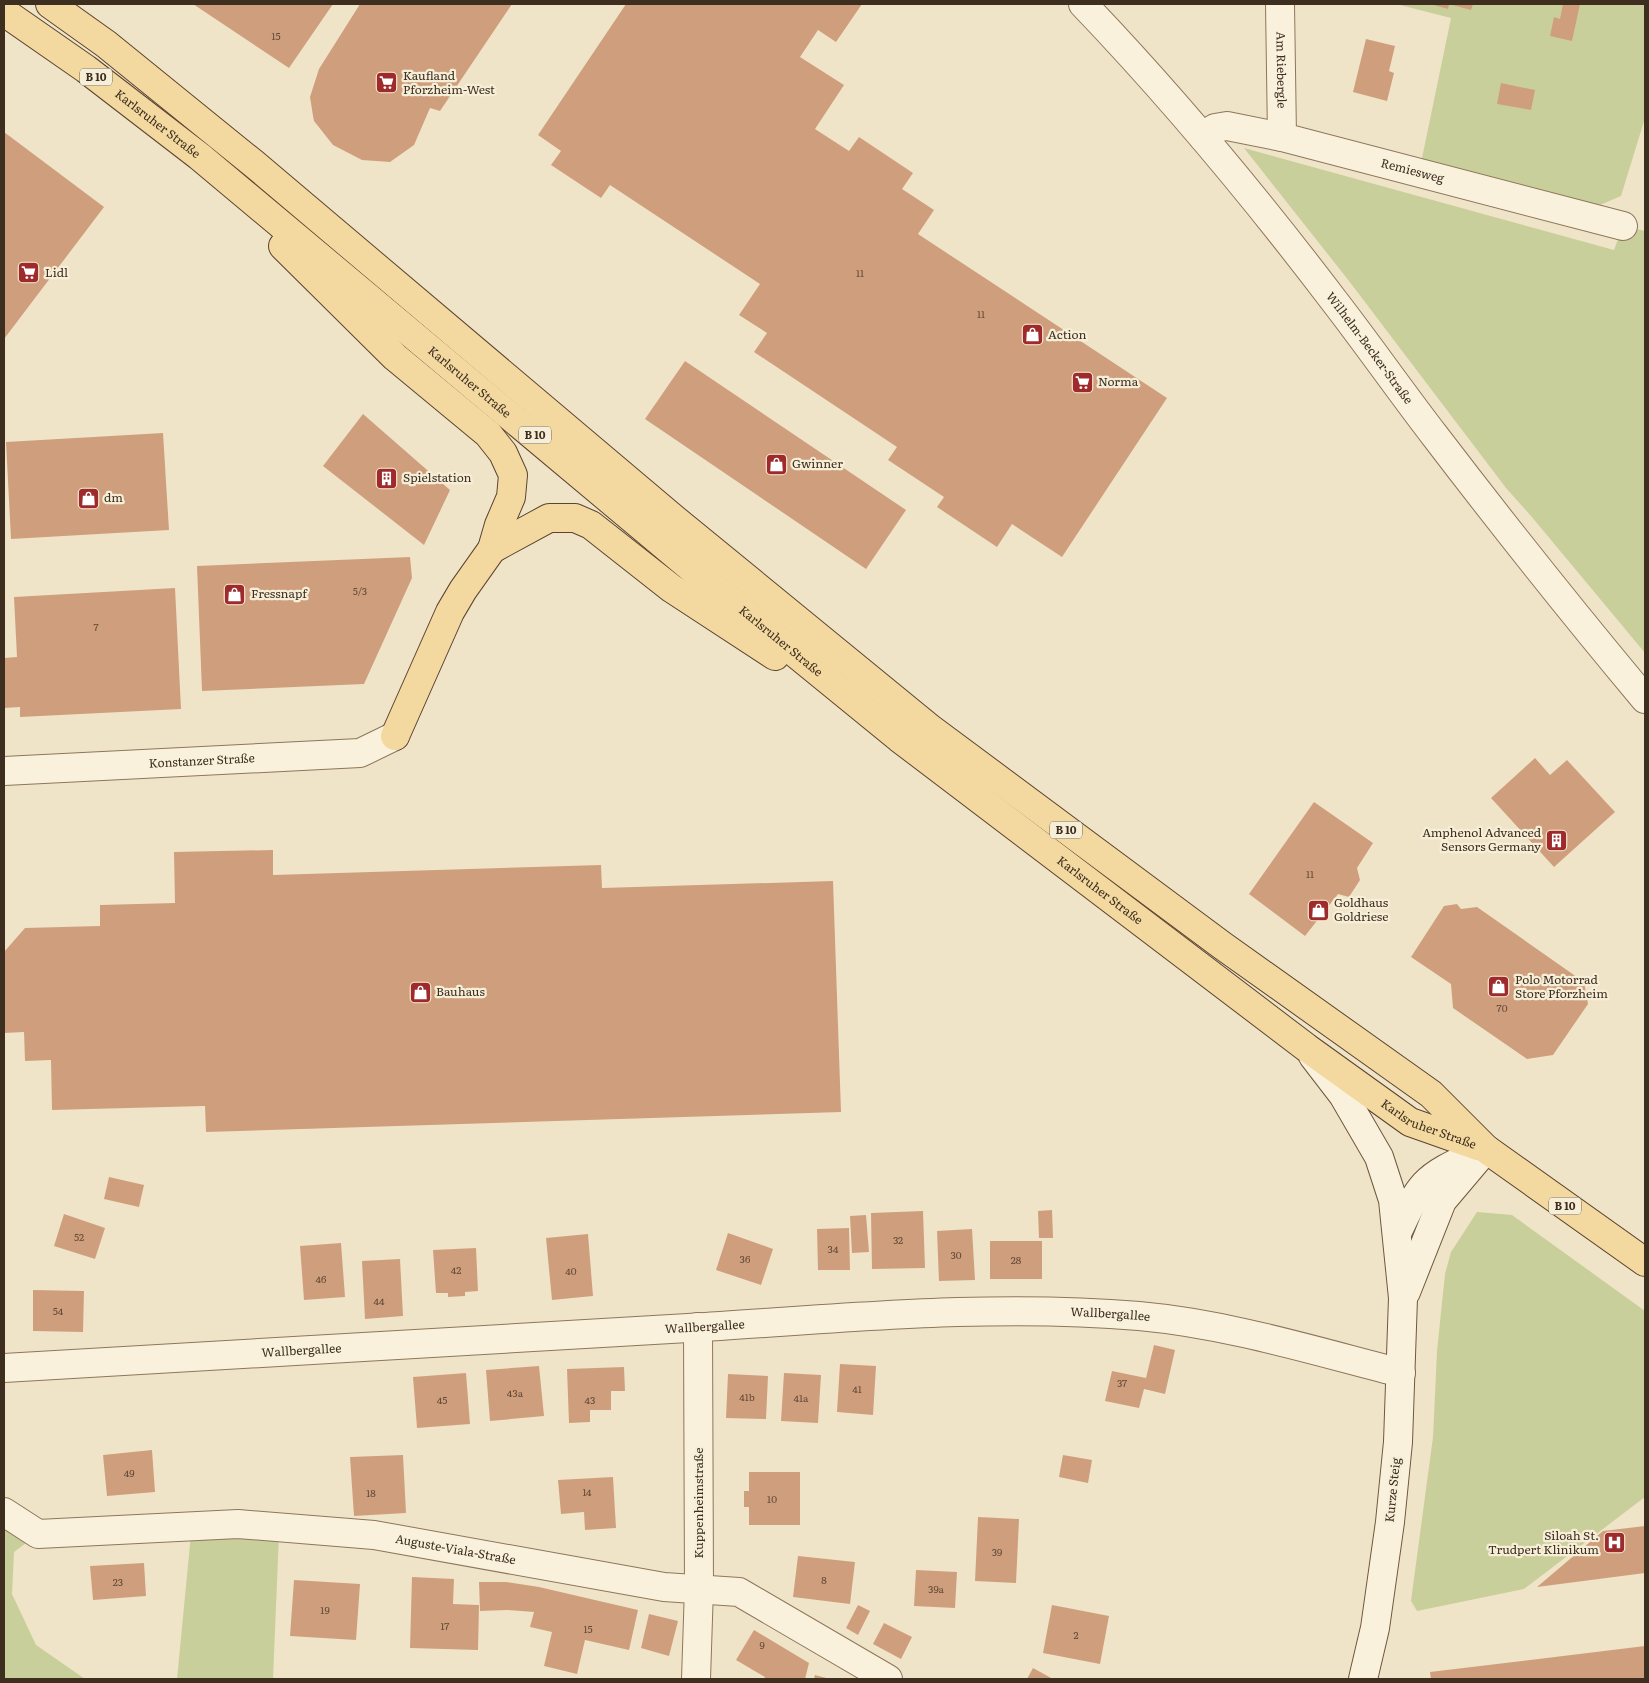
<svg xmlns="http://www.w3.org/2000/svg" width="1649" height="1683" viewBox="0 0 1649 1683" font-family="Literata,serif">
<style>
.green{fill:#c9cf9b}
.building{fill:#cf9f7d}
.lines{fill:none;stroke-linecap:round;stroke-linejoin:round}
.minor-casing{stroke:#8d765c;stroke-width:30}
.secondary-casing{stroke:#6f573f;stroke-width:30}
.primary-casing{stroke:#5b4430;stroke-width:30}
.minor{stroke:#faf1dc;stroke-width:28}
.secondary{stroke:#faf1dc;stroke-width:28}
.primary{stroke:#f3d9a0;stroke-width:28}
.labels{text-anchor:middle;stroke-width:4.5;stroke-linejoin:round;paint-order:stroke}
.number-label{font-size:10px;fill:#624a37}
.shield{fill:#f7eed8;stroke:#756857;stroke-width:1}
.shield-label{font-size:11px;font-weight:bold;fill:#3d2e20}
.street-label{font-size:12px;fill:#3d2e20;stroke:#f7eed8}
.poi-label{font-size:12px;fill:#3d2e20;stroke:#f7eed8;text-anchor:start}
</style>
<rect width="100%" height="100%" fill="#f0e4c8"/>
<g class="green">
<path d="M1396 4H1645V118L1621 196 1600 205 1421 163 1451 18Z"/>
<path d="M1244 148 1614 250 1623 226 1645 231V653L1531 516 1506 488 1349 281Z"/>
<path d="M1477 1212 1512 1215 1645 1311V1497L1524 1589 1417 1611 1411 1601 1433 1437 1437 1351 1445 1274 1451 1252Z"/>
<path d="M4 1512 38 1534 14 1552 12 1594 36 1645 85 1679H88H4Z"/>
<path d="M191 1534 279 1535 273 1679H177Z"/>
</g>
<g class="building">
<path d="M193 4H333L289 68Z"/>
<path d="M360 4H512L440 111 430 108 414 145 390 162 362 160 333 145 314 121 313 116 310 97 319 69Z"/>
<path d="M626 4H862L836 42 818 30 800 57 844 85 815 129 849 151 859 137 913 173 902 189 934 210 918 234 1167 398 1062 557 1012 524 997 547 937 507 944 497 888 460 897 447 754 352 767 333 739 315 760 284 610 185 601 198 551 165 561 151 538 135Z"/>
<path d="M1430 4H1449L1448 9Z"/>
<path d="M1449 4H1473L1471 10Z"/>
<path d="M1563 4H1580L1572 41 1550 36 1554 17 1560 19Z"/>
<path d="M1366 39 1395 46 1389 71 1394 73 1387 101 1353 92Z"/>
<path d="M1501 83 1535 90 1531 110 1497 104Z"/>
<path d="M4 132 104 207 4 339Z"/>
<path d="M685 361 906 510 866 569 645 419Z"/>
<path d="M363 414 450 490 424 545 323 466Z"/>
<path d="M163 433 169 530 11 539 6 442Z"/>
<path d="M410 557 412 578 364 684 202 691 197 566Z"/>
<path d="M175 588 181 709 20 717V707L4 708V658L17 657 14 597Z"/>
<path d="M1535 758 1550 775 1567 760 1615 812 1554 867 1491 798Z"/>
<path d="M1314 802 1373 843 1357 868 1360 880 1349 897 1338 894 1305 936 1249 894Z"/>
<path d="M273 850V875L601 865 602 888 833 881 841 1112 206 1132 205 1106 52 1110 51 1060 25 1061 24 1032 4 1033V952L25 928 100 926V905L175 903 174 852Z"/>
<path d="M1457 904 1461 909 1477 907 1584 982 1588 1004 1553 1055 1527 1059 1453 1008 1451 984 1411 957 1444 906Z"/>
<path d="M109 1177 144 1185 139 1207 104 1199Z"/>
<path d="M1052 1210 1053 1238H1039L1038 1211Z"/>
<path d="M923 1211 925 1268 872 1269 871 1213Z"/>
<path d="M64 1214 105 1228 95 1259 54 1246Z"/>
<path d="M866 1215 869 1252 852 1253 850 1216Z"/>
<path d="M849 1228 850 1270H818L817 1229Z"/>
<path d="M972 1229 975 1280 939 1281 937 1231Z"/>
<path d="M728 1233 773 1249 761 1285 716 1270Z"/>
<path d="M588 1234 593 1296 552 1300 546 1238Z"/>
<rect x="990" y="1241" width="52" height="38"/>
<path d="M341 1243 345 1297 304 1300 300 1246Z"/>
<path d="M476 1248 478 1291 465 1292V1296L448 1297V1293H436L433 1250Z"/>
<path d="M400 1259 403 1316 365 1319 362 1261Z"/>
<path d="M33 1290 84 1291 83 1332 33 1331Z"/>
<path d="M1154 1345 1175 1350 1165 1394 1144 1389 1139 1408 1105 1401 1112 1371 1146 1378Z"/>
<path d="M840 1364 876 1366 873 1415 837 1412Z"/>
<path d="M539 1366 544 1416 490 1421 486 1370Z"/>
<path d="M624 1367 625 1391H611V1410H590V1422L569 1423 567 1369Z"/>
<path d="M466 1373 470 1424 417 1428 413 1377Z"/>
<path d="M784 1373 821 1375 818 1423 781 1421Z"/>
<path d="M728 1374 768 1376 766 1419 726 1418Z"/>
<path d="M152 1450 155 1492 107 1496 103 1455Z"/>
<path d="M403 1455 406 1513 354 1516 350 1457Z"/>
<path d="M1063 1455 1092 1460 1088 1483 1059 1477Z"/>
<path d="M749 1472H800V1525H749V1507H744V1491H749Z"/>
<path d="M613 1477 616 1528 585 1530 584 1512 561 1514 558 1480Z"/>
<path d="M978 1517 1019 1519 1016 1583 975 1581Z"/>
<path d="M1645 1526V1573L1537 1587 1603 1531Z"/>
<path d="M798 1556 855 1562 850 1604 793 1597Z"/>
<path d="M144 1563 146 1596 93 1600 90 1566Z"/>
<path d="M916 1570 957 1572 955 1608 914 1606Z"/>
<path d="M412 1577 454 1579 453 1604 479 1605 478 1650 410 1648Z"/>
<path d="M294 1580 360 1584 356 1640 290 1636Z"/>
<path d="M479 1582H506L539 1587 638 1610 629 1650 585 1640 577 1674 544 1666 552 1632 530 1627 534 1612 507 1610 480 1611Z"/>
<path d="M858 1605 870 1611 858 1635 846 1628Z"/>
<path d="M1052 1605 1109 1616 1100 1664 1043 1653Z"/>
<path d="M649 1614 678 1621 669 1656 641 1648Z"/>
<path d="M884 1623 912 1637 901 1659 873 1644Z"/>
<path d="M754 1630 809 1663 805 1679H764L765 1677 736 1660Z"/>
<path d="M1645 1646V1679H1431L1430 1672Z"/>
<path d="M1033 1668 1053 1679H1027Z"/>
<path d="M815 1675 830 1679H814Z"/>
</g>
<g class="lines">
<defs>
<g id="minor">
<path id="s1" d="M1083 4C1173 98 1256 198 1335 302 1369 346 1401 392 1435 436 1503 525 1573 613 1645 699"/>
<path id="s2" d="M1280 4 1282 137"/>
<path id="s3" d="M1203 137 1215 128 1227 126 1282 137 1623 226"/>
<path id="s4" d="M4 771 360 753 395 736"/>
<path id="s5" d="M4 1368C232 1355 460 1341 688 1328 838 1319 989 1303 1139 1316 1228 1324 1315 1351 1401 1373"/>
<path id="s6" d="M4 1512 38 1534 238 1524 374 1535 664 1587 739 1592 888 1679"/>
<path d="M696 1679 699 1588 698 1327"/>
</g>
<g id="secondary">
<path d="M1313 1056 1343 1095 1379 1157 1393 1200 1403 1298 1398 1442 1390 1522 1375 1628 1363 1679"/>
<path d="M1398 1231C1406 1215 1413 1197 1425 1184 1438 1170 1459 1162 1476 1154"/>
<path d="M1406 1292 1442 1201 1486 1149"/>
</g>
<g id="primary">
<path d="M50 4 106 44 253 163 673 518 931 729 1223 946 1431 1094 1486 1149 1645 1262"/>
<path id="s7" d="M4 12 86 69 199 156 714 587 899 738 1307 1048 1410 1122 1478 1146"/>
<path d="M283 246 395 357 488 434 503 453 513 475 511 497 499 525 492 549 463 590 450 612 395 736"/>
<path d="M492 549 549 518H575L591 525 671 588 775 656"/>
</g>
</defs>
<use href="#minor" class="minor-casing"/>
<use href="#secondary" class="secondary-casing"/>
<use href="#primary" class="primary-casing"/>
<use href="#minor" class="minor"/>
<use href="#secondary" class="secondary"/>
<use href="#primary" class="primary"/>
</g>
<defs>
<symbol id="supermarket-square" viewBox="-11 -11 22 22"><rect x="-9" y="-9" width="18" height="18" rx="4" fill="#9e2a2b" stroke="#f7eed8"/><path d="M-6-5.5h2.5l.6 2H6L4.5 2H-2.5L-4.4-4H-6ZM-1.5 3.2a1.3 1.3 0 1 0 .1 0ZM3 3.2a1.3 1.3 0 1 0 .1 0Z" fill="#fff"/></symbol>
<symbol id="shop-square" viewBox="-11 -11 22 22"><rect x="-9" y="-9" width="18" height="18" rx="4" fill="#9e2a2b" stroke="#f7eed8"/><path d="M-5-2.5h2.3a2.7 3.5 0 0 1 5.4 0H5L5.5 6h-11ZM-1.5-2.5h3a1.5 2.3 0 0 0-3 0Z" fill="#fff"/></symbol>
<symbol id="building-square" viewBox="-11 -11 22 22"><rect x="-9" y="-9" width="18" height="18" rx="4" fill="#9e2a2b" stroke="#f7eed8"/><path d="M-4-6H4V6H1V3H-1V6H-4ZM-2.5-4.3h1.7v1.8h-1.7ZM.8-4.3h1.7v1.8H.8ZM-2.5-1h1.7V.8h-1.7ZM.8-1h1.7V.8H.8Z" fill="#fff"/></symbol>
<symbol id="hospital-square" viewBox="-11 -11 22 22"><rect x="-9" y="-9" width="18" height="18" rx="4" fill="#9e2a2b" stroke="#f7eed8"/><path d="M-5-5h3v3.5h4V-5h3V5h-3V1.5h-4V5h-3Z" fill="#fff"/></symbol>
</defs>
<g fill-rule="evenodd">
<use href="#supermarket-square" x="374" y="70" width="25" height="25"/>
<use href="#supermarket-square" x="16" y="260" width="25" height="25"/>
<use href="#shop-square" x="1020" y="322" width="25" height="25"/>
<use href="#supermarket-square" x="1070" y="370" width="25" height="25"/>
<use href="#shop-square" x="764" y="452" width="25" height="25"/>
<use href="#building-square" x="374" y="466" width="25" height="25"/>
<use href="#shop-square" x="76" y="486" width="25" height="25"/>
<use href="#shop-square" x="222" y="582" width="25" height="25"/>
<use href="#building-square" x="1544" y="828" width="25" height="25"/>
<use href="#shop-square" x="1306" y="898" width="25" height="25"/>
<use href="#shop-square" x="1486" y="974" width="25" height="25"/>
<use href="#shop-square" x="408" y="980" width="25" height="25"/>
<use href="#hospital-square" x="1602" y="1530" width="25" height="25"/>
</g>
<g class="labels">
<g class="number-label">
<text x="276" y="40">15</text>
<text x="860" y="277">11</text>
<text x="981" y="318">11</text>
<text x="360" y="595">5/3</text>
<text x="96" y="631">7</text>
<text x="1310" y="878">11</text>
<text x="1502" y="1012">70</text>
<text x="79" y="1241">52</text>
<text x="898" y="1244">32</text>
<text x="833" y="1253">34</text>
<text x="956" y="1259">30</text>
<text x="745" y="1263">36</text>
<text x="1016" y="1264">28</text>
<text x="456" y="1274">42</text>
<text x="571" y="1275">40</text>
<text x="321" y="1283">46</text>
<text x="379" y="1305">44</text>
<text x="58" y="1315">54</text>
<text x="1122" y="1387">37</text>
<text x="857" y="1393">41</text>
<text x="515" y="1397">43a</text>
<text x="747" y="1401">41b</text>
<text x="801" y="1402">41a</text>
<text x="442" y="1404">45</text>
<text x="590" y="1404">43</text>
<text x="129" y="1477">49</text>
<text x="587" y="1496">14</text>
<text x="371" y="1497">18</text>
<text x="772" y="1503">10</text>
<text x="997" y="1556">39</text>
<text x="824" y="1584">8</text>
<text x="118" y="1586">23</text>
<text x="936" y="1593">39a</text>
<text x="325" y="1614">19</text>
<text x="445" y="1630">17</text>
<text x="588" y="1633">15</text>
<text x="1076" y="1639">2</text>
<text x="762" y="1649">9</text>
</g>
<g class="shield">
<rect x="80" y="68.5" width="32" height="17" rx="4"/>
<rect x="519" y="426.5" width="32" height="17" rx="4"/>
<rect x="1050" y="821.5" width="32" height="17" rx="4"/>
<rect x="1549" y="1197.5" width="32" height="17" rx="4"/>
</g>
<g class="shield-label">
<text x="96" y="81">B 10</text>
<text x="535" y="439">B 10</text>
<text x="1066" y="834">B 10</text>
<text x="1565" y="1210">B 10</text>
</g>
<g class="street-label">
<text dy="4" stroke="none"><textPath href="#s2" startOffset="66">Am Riebergle</textPath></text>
<text dy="4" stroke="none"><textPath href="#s7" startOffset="190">Karlsruher Straße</textPath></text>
<text dy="4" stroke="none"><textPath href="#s3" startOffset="218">Remiesweg</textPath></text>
<text dy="4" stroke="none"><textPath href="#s1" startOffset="448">Wilhelm-Becker-Straße</textPath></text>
<text dy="4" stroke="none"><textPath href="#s7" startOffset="595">Karlsruher Straße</textPath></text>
<text dy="4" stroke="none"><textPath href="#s7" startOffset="1000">Karlsruher Straße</textPath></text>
<text dy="4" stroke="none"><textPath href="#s4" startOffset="198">Konstanzer Straße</textPath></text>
<text dy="4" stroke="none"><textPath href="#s7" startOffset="1405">Karlsruher Straße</textPath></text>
<text dy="4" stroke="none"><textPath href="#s7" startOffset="1810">Karlsruher Straße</textPath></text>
<text dy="4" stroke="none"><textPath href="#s5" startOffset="1108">Wallbergallee</textPath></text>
<text dy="4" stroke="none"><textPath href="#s5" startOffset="702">Wallbergallee</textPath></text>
<text dy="4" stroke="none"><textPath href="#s5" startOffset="298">Wallbergallee</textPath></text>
<text transform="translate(1393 1490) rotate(-84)" y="4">Kurze Steig</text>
<text transform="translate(699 1503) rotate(-90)" y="4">Kuppenheimstraße</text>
<text dy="4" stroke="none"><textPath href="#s6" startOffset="460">Auguste-Viala-Straße</textPath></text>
</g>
<g class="poi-label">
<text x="403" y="80">Kaufland<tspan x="403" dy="14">Pforzheim-West</tspan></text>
<text x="45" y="277">Lidl</text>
<text x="1048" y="339">Action</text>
<text x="1098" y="386">Norma</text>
<text x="792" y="468">Gwinner</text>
<text x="403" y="482">Spielstation</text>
<text x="104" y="502">dm</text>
<text x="251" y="598">Fressnapf</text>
<text x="1541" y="837" text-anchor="end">Amphenol Advanced<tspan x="1541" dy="14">Sensors Germany</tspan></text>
<text x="1334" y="907">Goldhaus<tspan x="1334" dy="14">Goldriese</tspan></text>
<text x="1515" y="984">Polo Motorrad<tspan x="1515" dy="14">Store Pforzheim</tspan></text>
<text x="436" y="996">Bauhaus</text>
<text x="1599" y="1540" text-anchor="end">Siloah St.<tspan x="1599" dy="14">Trudpert Klinikum</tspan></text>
</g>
</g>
<rect width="1649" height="1683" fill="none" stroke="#3d2e20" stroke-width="10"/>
</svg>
